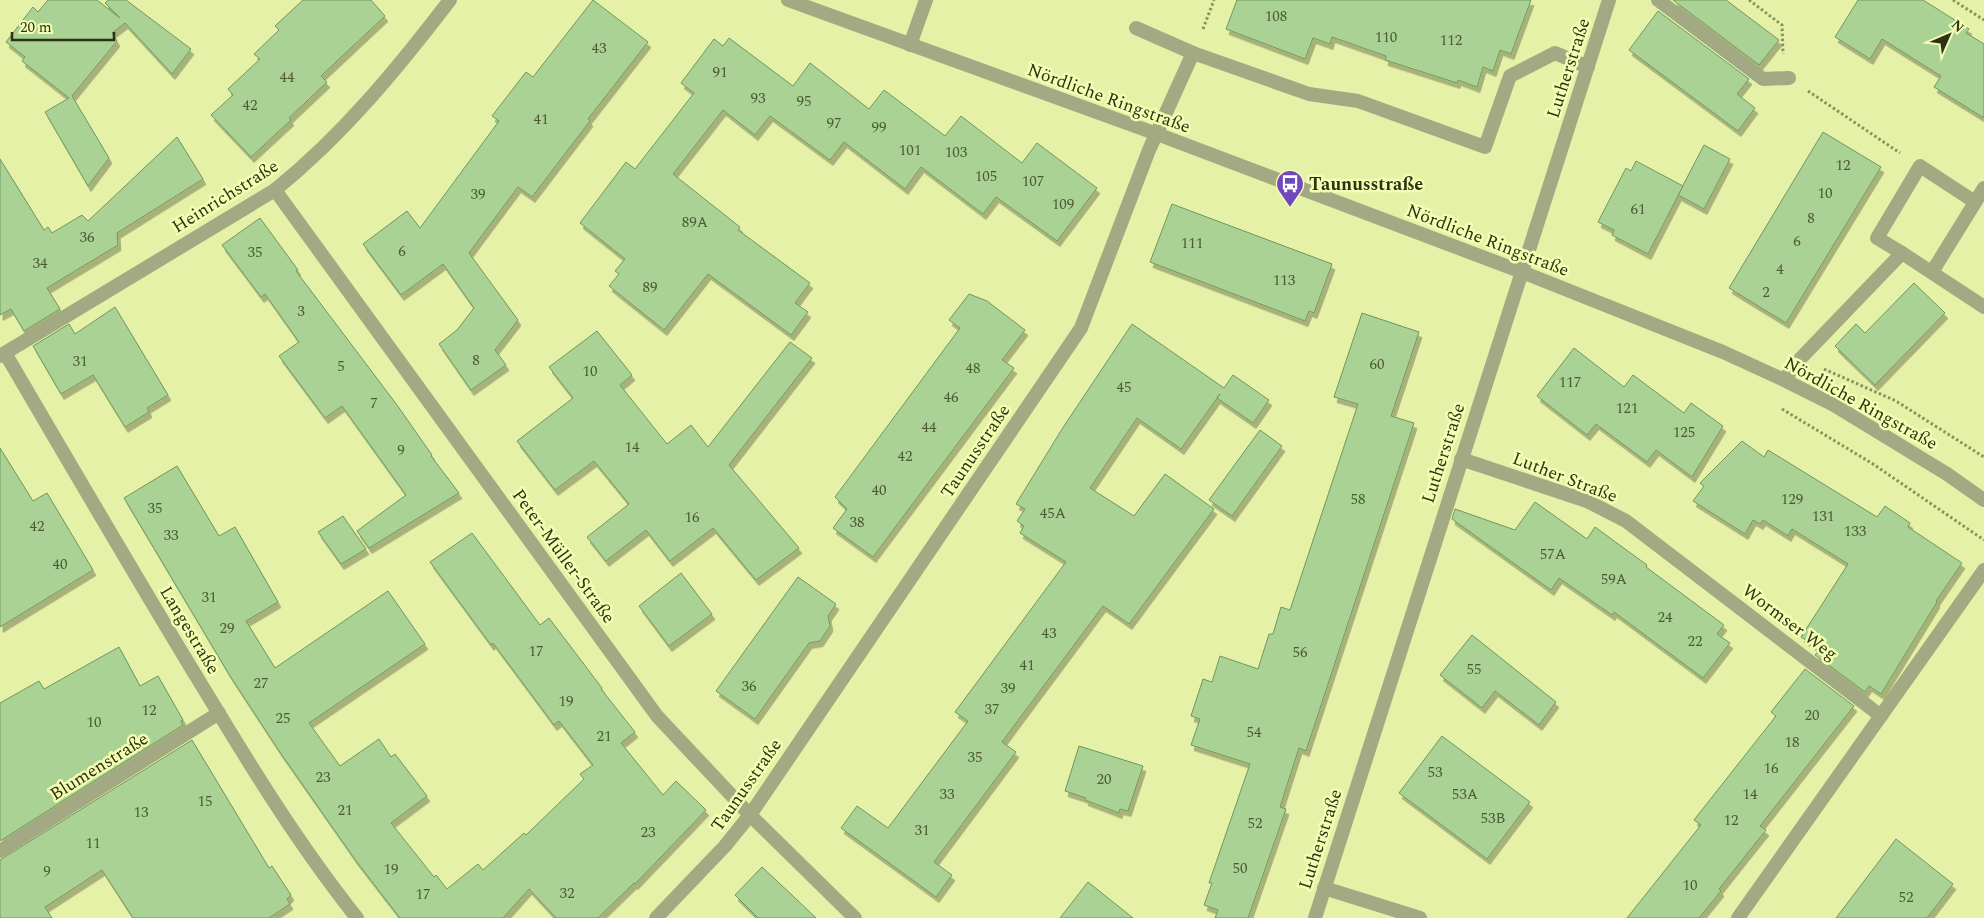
<svg xmlns="http://www.w3.org/2000/svg" width="1984" height="918" viewBox="0 0 1984 918" font-family="Spectral,serif">
<style>
.building{fill:#a9d294;stroke:#70975c;filter:url(#shadow)}
.lines{fill:none;stroke-linecap:round;stroke-linejoin:round}
.path{stroke:#89915d;stroke-width:3;stroke-dasharray:2.5 2.5;stroke-linecap:butt}
.service{stroke:#a3aa83;stroke-width:14}
.minor{stroke:#a3aa83;stroke-width:14}
.tertiary{stroke:#a3aa83;stroke-width:14}
.labels{text-anchor:middle;stroke-width:5;stroke-linejoin:round;paint-order:stroke}
.number-label{font-size:15px;fill:#4d5a34}
.street-label{font-size:18px;fill:#2e3214;stroke:#f3feb3}
.poi-label{font-size:18px;font-weight:bold;fill:#2e3214;stroke:#f3feb3;text-anchor:start}
</style>
<defs>
<filter id="shadow"><feDropShadow dx="3" dy="5.5" stdDeviation="0" flood-color="#0004"/></filter>
</defs>
<rect width="100%" height="100%" fill="#e5f1a7"/>
<g class="building">
<path d="M48 0H97L120 18 105 3 108 0H126L191 49 172 74 125 23 112 33 117 41 72 96 109 158 88 186 45 112 69 98 22 61 25 57 6 42 33 7 38 12Z"/>
<path d="M303 0H371L385 16 321 76 327 82 289 118 291 120 251 157 211 115 233 95 228 89 260 59 254 54 279 30 275 26Z"/>
<path d="M593 0 648 42 588 119 590 121 532 197 518 187 469 253 518 320 495 350 506 365 471 390 439 344 457 330 474 308 443 264 401 295 363 244 407 211 420 228 499 121 492 116 526 72 533 77Z"/>
<path d="M1237 0H1531L1511 54 1500 50 1493 71 1483 67 1477 87 1458 80 1457 83 1385 60 1386 56 1332 37 1330 44 1313 38 1305 59 1226 29Z"/>
<path d="M1673 0H1726L1779 40 1759 65Z"/>
<path d="M1858 0H1923L1969 29 1966 33 1984 44V118L1934 87 1941 76 1882 39 1870 59 1835 37Z"/>
<path d="M1658 11 1749 79 1737 94 1755 108 1738 131 1629 50Z"/>
<path d="M729 38 793 86 810 63 869 109 884 90 945 136 961 116 1022 163 1037 143 1097 188 1057 241 996 197 983 214 921 167 905 189 844 142 830 160 770 116 755 135 723 110 673 174 740 227 738 230 810 283 795 303 808 312 791 335 708 274 664 330 609 286 619 274 615 271 625 259 580 223 626 162 635 169 694 93 681 83 714 39 723 46Z"/>
<path d="M1823 132 1881 167 1786 323 1729 288Z"/>
<path d="M177 137 203 179 117 233 118 245 47 288 60 309 24 331 11 309 0 315V159L44 230 48 227 52 233 82 215 88 221Z"/>
<path d="M1704 145 1730 159 1704 209 1678 195Z"/>
<path d="M1636 161 1683 186 1648 254 1612 235 1614 230 1598 222 1626 168 1631 171Z"/>
<path d="M1172 204 1332 264 1314 313 1309 311 1305 321 1150 262Z"/>
<path d="M260 218 298 270 296 271 397 405 432 455 431 456 459 493 369 548 357 531 406 495 342 406 325 418 279 356 299 342 265 294 261 297 222 245Z"/>
<path d="M1914 283 1945 313 1875 385 1835 346 1856 324 1865 333Z"/>
<path d="M969 294 987 301 1025 330 1002 360 1014 368 873 557 833 528 847 509 835 497 960 328 949 320Z"/>
<path d="M115 307 168 395 147 408 149 412 125 427 93 375 61 394 33 346 69 324 75 334Z"/>
<path d="M1362 313 1419 332 1391 416 1414 423 1306 751 1299 748 1280 807 1286 809 1248 918H1215L1218 910 1204 905 1212 883H1209L1250 764 1191 745 1200 719 1191 716 1203 679 1212 682 1220 656 1258 669 1269 634H1273L1281 607 1290 610 1358 404 1334 397Z"/>
<path d="M1132 324 1224 388 1233 375 1269 400 1253 423 1217 398 1220 394 1181 449 1137 418 1090 488 1134 516 1165 474 1214 509 1129 624 1103 606 1002 742 1016 752 934 862 952 875 936 897 841 828 857 806 888 828 968 721 955 712 1066 562 1020 533 1024 526 1017 521 1025 509 1016 504 1062 429Z"/>
<path d="M597 331 632 375 620 385 667 444 691 425 708 447 790 342 812 358 729 465 799 548 756 580 713 528 670 561 646 530 606 561 587 537 629 504 594 461 555 490 517 441 573 398 549 367Z"/>
<path d="M1574 348 1624 387 1633 375 1684 413 1691 403 1723 426 1692 477 1656 450 1647 462 1596 424 1587 435 1537 396Z"/>
<path d="M1260 430 1282 446 1232 516 1209 500Z"/>
<path d="M1742 441 1764 457 1768 450 1877 517 1885 506 1910 523 1908 527 1962 563 1936 601 1937 602 1881 694 1869 686 1865 692 1815 655 1820 649 1801 637 1848 564 1792 529 1788 536 1763 520 1760 524 1753 520 1745 534 1693 501 1704 486 1700 483Z"/>
<path d="M0 448 33 501 47 493 93 570 0 627Z"/>
<path d="M177 466 219 536 235 527 278 602 246 621 275 668 388 591 425 644 309 723 340 766 379 739 391 757 395 754 427 796 391 823 434 877 436 875 447 889 478 864 483 870 524 833 526 835 584 779 580 774 593 765 559 721 554 725 493 643 491 645 430 562 472 533 540 625 549 618 602 688 601 689 635 732 621 743 663 795 676 781 706 810 635 884 634 883 598 918H556L529 889 503 918H400L356 861 279 751 230 676 124 498Z"/>
<path d="M1535 502 1587 539 1595 527 1647 565 1646 567 1724 625 1717 634 1730 643 1703 678 1614 612 1612 615 1559 578 1551 590 1452 519 1455 509 1515 530Z"/>
<path d="M343 516 366 549 341 564 318 532Z"/>
<path d="M681 573 712 614 669 646 639 606Z"/>
<path d="M798 577 836 604 828 616 830 626 820 641 809 643 755 719 716 691Z"/>
<path d="M1472 635 1556 702 1539 725 1495 691 1482 708 1440 675Z"/>
<path d="M119 647 140 686 158 676 183 720 181 721 183 725 0 841V703L39 681 44 689Z"/>
<path d="M1805 669 1854 706 1760 826 1766 830 1719 889 1721 891 1699 918H1627L1701 825 1694 820 1776 716 1771 712Z"/>
<path d="M1442 736 1530 802 1487 859 1399 793Z"/>
<path d="M192 740 269 868 272 866 291 895 287 899 290 904 269 918H133L102 870 45 907 52 918H0V860Z"/>
<path d="M1079 746 1143 766 1128 811 1120 809 1119 813 1085 800 1086 798 1065 791Z"/>
<path d="M1896 839 1953 884 1927 918H1836Z"/>
<path d="M762 867 793 896 816 918H758L735 895Z"/>
<path d="M1088 882 1133 918H1060Z"/>
</g>
<g class="lines">
<g class="path">
<path d="M1749 0 1782 25 1783 54"/>
<path d="M1953 0 1984 20"/>
<path d="M1203 29 1214 0"/>
<path d="M1808 91 1900 153"/>
<path d="M1824 369 1896 401 1984 457"/>
<path d="M1782 409 1873 464 1984 540"/>
</g>
<g class="service">
<path d="M1658 0 1763 79 1789 78"/>
<path d="M1136 28 1193 53"/>
<path d="M910 45 926 0"/>
</g>
<g class="minor">
<path d="M275 190 657 716 750 815 855 918"/>
<path d="M1902 253 1877 238 1920 166 1975 202"/>
<path d="M1932 272 1984 188"/>
<path d="M5 353C66 457 127 562 190 666 242 752 294 839 357 918"/>
<path d="M0 356 275 190C344 134 397 69 450 0"/>
<path d="M1784 380 1801 358 1902 253 1984 307"/>
<path d="M1461 459 1587 501 1626 521 1881 716"/>
<path d="M0 851 219 713"/>
<path d="M1324 888 1420 918"/>
<path d="M656 918 725 846 750 815 1081 328 1149 150 1193 53 1309 94 1358 101 1485 147 1510 76 1555 53 1588 67"/>
<path d="M1315 918 1609 0"/>
<path d="M1738 918 1984 570"/>
</g>
<path class="tertiary" d="M788 0 1157 134 1522 272 1723 352 1784 380 1834 405 1947 474 1984 500"/>
</g>
<defs>
<symbol id="bus-pin" viewBox="-11 -11 22 30"><path d="M0 17L-7.5 6A9.5 9.5 0 1 1 7.5 6Z" fill="#7147bf" stroke="#f3feb3"/><path d="M-5-6H5V4H4V6H2V4H-2V6H-4V4H-5ZM-3.5-4V0h7V-4ZM-3.5 1.2v1.5H-2V1.2ZM2 1.2v1.5H3.5V1.2Z" fill="#fff"/></symbol>
</defs>
<g fill-rule="evenodd">
<use href="#bus-pin" x="1274" y="168" width="32" height="43"/>
</g>
<g class="labels">
<g class="number-label">
<text x="1276" y="21">108</text>
<text x="1386" y="42">110</text>
<text x="1451" y="45">112</text>
<text x="599" y="53">43</text>
<text x="720" y="77">91</text>
<text x="287" y="82">44</text>
<text x="758" y="103">93</text>
<text x="804" y="106">95</text>
<text x="250" y="110">42</text>
<text x="541" y="124">41</text>
<text x="834" y="128">97</text>
<text x="879" y="132">99</text>
<text x="910" y="155">101</text>
<text x="956" y="157">103</text>
<text x="1843" y="170">12</text>
<text x="986" y="181">105</text>
<text x="1033" y="186">107</text>
<text x="1825" y="198">10</text>
<text x="478" y="199">39</text>
<text x="1063" y="209">109</text>
<text x="1638" y="214">61</text>
<text x="1811" y="223">8</text>
<text x="695" y="227">89A</text>
<text x="87" y="242">36</text>
<text x="1797" y="246">6</text>
<text x="1192" y="248">111</text>
<text x="402" y="256">6</text>
<text x="255" y="257">35</text>
<text x="40" y="268">34</text>
<text x="1780" y="274">4</text>
<text x="1284" y="285">113</text>
<text x="650" y="292">89</text>
<text x="1766" y="297">2</text>
<text x="301" y="316">3</text>
<text x="476" y="365">8</text>
<text x="80" y="366">31</text>
<text x="1377" y="369">60</text>
<text x="341" y="371">5</text>
<text x="973" y="373">48</text>
<text x="590" y="376">10</text>
<text x="1570" y="387">117</text>
<text x="1124" y="392">45</text>
<text x="951" y="402">46</text>
<text x="374" y="408">7</text>
<text x="1627" y="413">121</text>
<text x="929" y="432">44</text>
<text x="1684" y="437">125</text>
<text x="632" y="452">14</text>
<text x="401" y="455">9</text>
<text x="905" y="461">42</text>
<text x="879" y="495">40</text>
<text x="1358" y="504">58</text>
<text x="1792" y="504">129</text>
<text x="155" y="513">35</text>
<text x="1053" y="518">45A</text>
<text x="1823" y="521">131</text>
<text x="692" y="522">16</text>
<text x="857" y="527">38</text>
<text x="37" y="531">42</text>
<text x="1855" y="536">133</text>
<text x="171" y="540">33</text>
<text x="1553" y="559">57A</text>
<text x="60" y="569">40</text>
<text x="1614" y="584">59A</text>
<text x="209" y="602">31</text>
<text x="1665" y="622">24</text>
<text x="227" y="633">29</text>
<text x="1049" y="638">43</text>
<text x="1695" y="646">22</text>
<text x="536" y="656">17</text>
<text x="1300" y="657">56</text>
<text x="1027" y="670">41</text>
<text x="1474" y="674">55</text>
<text x="261" y="688">27</text>
<text x="749" y="691">36</text>
<text x="1008" y="693">39</text>
<text x="566" y="706">19</text>
<text x="992" y="714">37</text>
<text x="149" y="715">12</text>
<text x="1812" y="720">20</text>
<text x="283" y="723">25</text>
<text x="94" y="727">10</text>
<text x="1254" y="737">54</text>
<text x="604" y="741">21</text>
<text x="1792" y="747">18</text>
<text x="975" y="762">35</text>
<text x="1771" y="773">16</text>
<text x="1435" y="777">53</text>
<text x="323" y="782">23</text>
<text x="1104" y="784">20</text>
<text x="947" y="799">33</text>
<text x="1465" y="799">53A</text>
<text x="1750" y="799">14</text>
<text x="205" y="806">15</text>
<text x="345" y="815">21</text>
<text x="141" y="817">13</text>
<text x="1493" y="823">53B</text>
<text x="1731" y="825">12</text>
<text x="1255" y="828">52</text>
<text x="922" y="835">31</text>
<text x="648" y="837">23</text>
<text x="93" y="848">11</text>
<text x="1240" y="873">50</text>
<text x="391" y="874">19</text>
<text x="47" y="876">9</text>
<text x="1690" y="890">10</text>
<text x="567" y="898">32</text>
<text x="423" y="899">17</text>
<text x="1906" y="902">52</text>
</g>
<g class="street-label">
<text transform="translate(1568 68) rotate(-72)" y="6">Lutherstraße</text>
<text transform="translate(1109 98) rotate(20)" y="6">Nördliche Ringstraße</text>
<text transform="translate(225 196) rotate(-32)" y="6">Heinrichstraße</text>
<text transform="translate(1488 240) rotate(21)" y="6">Nördliche Ringstraße</text>
<text transform="translate(1861 403) rotate(29)" y="6">Nördliche Ringstraße</text>
<text transform="translate(975 451) rotate(-56)" y="6">Taunusstraße</text>
<text transform="translate(1443 453) rotate(-72)" y="6">Lutherstraße</text>
<text transform="translate(1565 477) rotate(21)" y="6">Luther Straße</text>
<text transform="translate(564 556) rotate(54)" y="6">Peter-Müller-Straße</text>
<text transform="translate(1790 622) rotate(37)" y="6">Wormser Weg</text>
<text transform="translate(190 630) rotate(59)" y="6">Langestraße</text>
<text transform="translate(99 766) rotate(-32)" y="6">Blumenstraße</text>
<text transform="translate(746 785) rotate(-55)" y="6">Taunusstraße</text>
<text transform="translate(1320 839) rotate(-72)" y="6">Lutherstraße</text>
</g>
<g class="poi-label">
<text x="1309" y="190">Taunusstraße</text>
</g>
</g>
<g transform="translate(1949 35) rotate(45)" stroke="#f3feb3" stroke-width="4" paint-order="stroke">
<path d="M0-4L9 19L0 12L-9 19Z" fill="#2e3214"/>
<text y="-8" font-size="14" font-weight="bold" text-anchor="middle" fill="#2e3214">N</text>
</g>
<path d="M12 32v8h102v-8" fill="none" stroke="#2e3214" stroke-width="2.5"/>
<text x="20" y="32" font-size="15" fill="#2e3214" stroke="#f3feb3" stroke-width="4" paint-order="stroke">20 m</text>
</svg>
